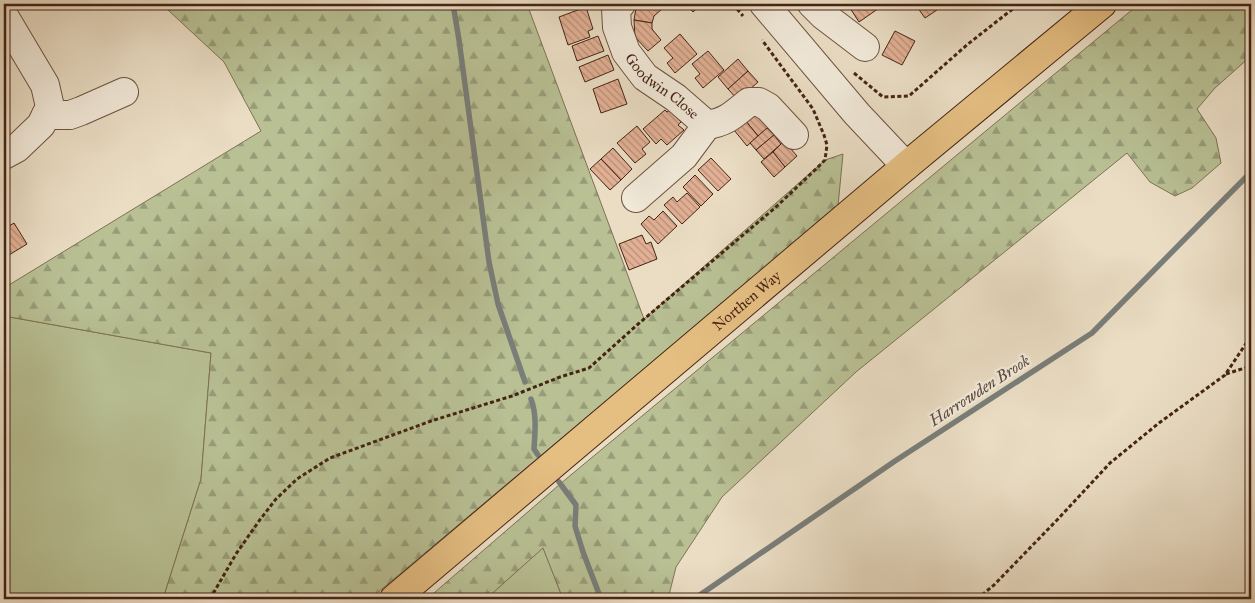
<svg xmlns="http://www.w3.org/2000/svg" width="1255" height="603" viewBox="0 0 1255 603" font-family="'IM FELL Great Primer',serif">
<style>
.grass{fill:#b8c094;stroke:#7e7254}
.forest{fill:url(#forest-firs);stroke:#7e7254}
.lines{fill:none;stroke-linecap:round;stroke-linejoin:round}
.stream{stroke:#797e79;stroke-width:5.5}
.building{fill:url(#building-back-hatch);stroke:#452414}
.minor-casing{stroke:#6e5240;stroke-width:30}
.major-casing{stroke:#452414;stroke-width:30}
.path{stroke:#452414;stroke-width:3;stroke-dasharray:4 2.5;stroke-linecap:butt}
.minor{stroke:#f1e9d9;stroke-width:28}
.major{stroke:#e5be82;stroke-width:28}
.labels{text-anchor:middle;stroke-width:5;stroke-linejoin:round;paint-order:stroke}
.street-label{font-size:15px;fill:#452414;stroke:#f1e9d9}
.water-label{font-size:16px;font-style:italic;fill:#5a4a3e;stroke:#f1e9d9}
</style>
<defs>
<pattern id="forest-firs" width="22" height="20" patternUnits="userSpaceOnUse" patternTransform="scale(1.25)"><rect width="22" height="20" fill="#b8c094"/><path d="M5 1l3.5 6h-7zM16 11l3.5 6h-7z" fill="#979c78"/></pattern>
<pattern id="building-back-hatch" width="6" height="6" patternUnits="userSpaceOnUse" patternTransform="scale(1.25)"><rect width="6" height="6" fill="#e2b095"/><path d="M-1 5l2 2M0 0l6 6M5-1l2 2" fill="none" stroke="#b98f78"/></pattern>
</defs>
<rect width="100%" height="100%" fill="#eaddc4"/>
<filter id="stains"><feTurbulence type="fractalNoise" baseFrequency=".004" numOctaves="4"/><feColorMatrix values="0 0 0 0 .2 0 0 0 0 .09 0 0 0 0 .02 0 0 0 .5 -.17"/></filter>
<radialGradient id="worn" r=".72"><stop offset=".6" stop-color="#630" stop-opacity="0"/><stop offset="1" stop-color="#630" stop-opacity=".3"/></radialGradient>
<g class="grass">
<path d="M4 316 211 353 201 479 163 599H4Z"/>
<path d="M543 547 563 599H486Z"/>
</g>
<g class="forest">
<path d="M168 4H527L644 319 825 160 843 154 838 206 370 599H163L201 479 211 353 4 316V288L261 131 224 62 168 10Z"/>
<path d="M1139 4H1251V56L1215 88 1197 109 1216 138 1221 163 1192 188 1175 196 1150 182 1127 153 856 372 722 497 676 567 668 599H563L543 548 486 599H427L566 479Z"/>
</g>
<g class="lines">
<g class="stream">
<path d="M453 4 459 40 489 262 498 304 525 382"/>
<path d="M531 399C537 415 535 432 534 449L538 455"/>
<path d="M559 482 576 505 575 526 583 552 601 599"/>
<path d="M694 599 895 461 1092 333 1251 172"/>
</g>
</g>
<g class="building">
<path d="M642 4H658L662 9 654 16 652 23 634 20 636 8Z"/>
<path d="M686 4H702L693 12Z"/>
<path d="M855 4H880L882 6 859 22 850 8Z"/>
<path d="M915 4H932L937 10 925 18Z"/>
<path d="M586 7 593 29 588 31 590 37 568 45 559 17Z"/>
<path d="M634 20 652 23V29L661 40 648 51 635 37Z"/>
<path d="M895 31 915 41 902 65 882 55Z"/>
<path d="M680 34 697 54 675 73 667 63 673 58 664 48Z"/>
<path d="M598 36 604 51 577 61 572 46Z"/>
<path d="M708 51 724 70 703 88 695 78 700 74 692 64Z"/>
<path d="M608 55 614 70 585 82 579 67Z"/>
<path d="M738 59 748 71 728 89 718 77Z"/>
<path d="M748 71 758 82 738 100 728 89Z"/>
<path d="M618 79 627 104 601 113 593 89Z"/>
<path d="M665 110 667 112 670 110 681 122 678 125 684 130 667 145 661 139 656 144 643 129Z"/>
<path d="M757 110 770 126 758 136 745 120Z"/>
<path d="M745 120 758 136 747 146 734 130Z"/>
<path d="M637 126 650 142 642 149 646 154 635 163 617 143Z"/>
<path d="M767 128 774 135 756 150 750 143Z"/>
<path d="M774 135 781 144 764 159 756 150Z"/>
<path d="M784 141 797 156 785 167 773 152Z"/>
<path d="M613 148 632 169 621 180 601 159Z"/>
<path d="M773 152 785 167 774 177 761 162Z"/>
<path d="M711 158 731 179 718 191 698 170Z"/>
<path d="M601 159 621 180 610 190 590 169Z"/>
<path d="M695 175 713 194 701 206 683 187Z"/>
<path d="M687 193 700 207 682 224 664 205 673 197 677 202Z"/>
<path d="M663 211 677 226 658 244 641 224 649 216 654 220Z"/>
<path d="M14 223 27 244 4 258V229Z"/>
<path d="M642 235 646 244 651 242 657 259 629 270 619 244Z"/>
</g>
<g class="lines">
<defs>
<g id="minor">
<path id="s1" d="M621 4 616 8 617 27 626 52 645 77 676 98 707 125 684 156 636 198"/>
<path d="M764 4 857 114 906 166"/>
<path d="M812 4 823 15 865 47"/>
<path d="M4 16 45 85 50 107 41 125 17 148 4 155"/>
<path d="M46 115H70L81 111 124 92"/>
<path d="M707 125C727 122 734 114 749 102H759L768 107 794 135"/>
</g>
<g id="major">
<path id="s2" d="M394 599 906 166 1102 4"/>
</g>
</defs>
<use href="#minor" class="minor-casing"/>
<use href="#major" class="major-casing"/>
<g class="path">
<path d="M733 4 743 16"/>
<path d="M854 73 883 97 909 96 968 44 1019 4"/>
<path d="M1226 374 1251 366"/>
<path d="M210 599 236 554 259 521 276 499 297 479 330 458 431 421 512 396 560 377 589 368 637 325 776 207 817 168 825 160 827 145 824 135 813 109 762 40"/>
<path d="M977 599 994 585 1058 519 1110 463 1159 423 1225 375 1251 336"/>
<path d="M1243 599 1251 592"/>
</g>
<use href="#minor" class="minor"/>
<use href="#major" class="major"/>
</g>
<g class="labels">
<g class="street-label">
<text dy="5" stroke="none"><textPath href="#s1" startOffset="102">Goodwin Close</textPath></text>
<text dy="5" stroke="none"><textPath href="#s2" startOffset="462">Northen Way</textPath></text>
</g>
<g class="water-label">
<text transform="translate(979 390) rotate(-33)" y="6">Harrowden Brook</text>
</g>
</g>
<rect width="1255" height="603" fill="none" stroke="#eaddc4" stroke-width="20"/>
<rect x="5" y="5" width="1245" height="593" fill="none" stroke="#452414" stroke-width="2.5"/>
<rect x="10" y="10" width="1235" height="583" fill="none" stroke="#452414"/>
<rect width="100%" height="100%" filter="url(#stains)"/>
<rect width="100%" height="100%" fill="url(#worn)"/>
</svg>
